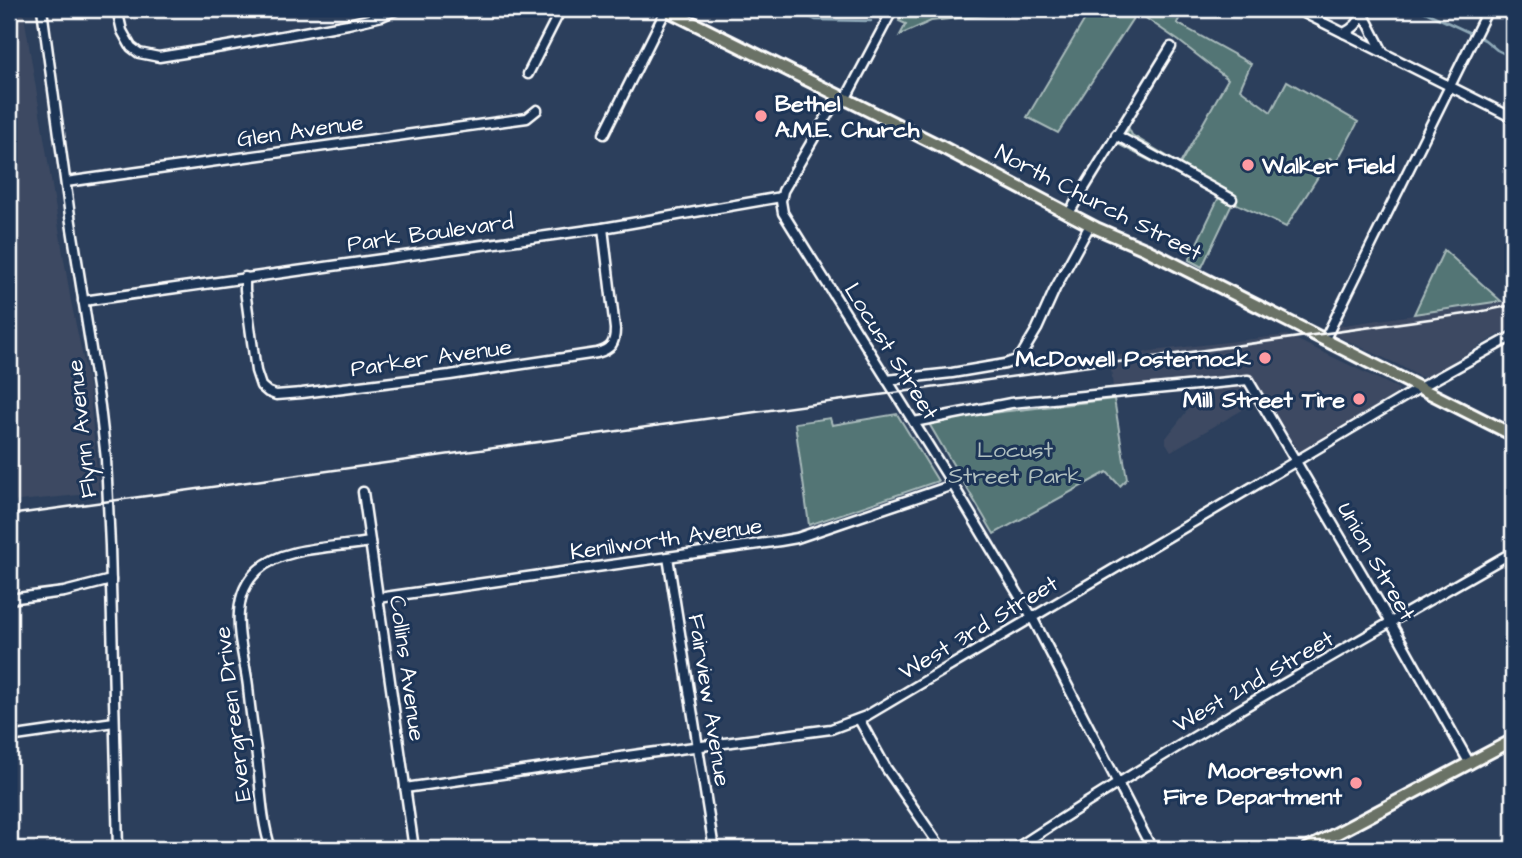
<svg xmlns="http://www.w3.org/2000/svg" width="1522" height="858" viewBox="0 0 1522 858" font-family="'Architects Daughter',sans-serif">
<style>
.built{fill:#3d4a62}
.green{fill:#527474;stroke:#a8baba;stroke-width:2}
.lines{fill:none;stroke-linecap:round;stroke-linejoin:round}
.stream{stroke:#8fa9b8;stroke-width:2.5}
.minor-casing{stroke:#fff;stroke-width:13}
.major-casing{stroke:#fff;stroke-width:16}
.minor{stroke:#1d3557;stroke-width:8}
.major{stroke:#6a7266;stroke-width:10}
.rail{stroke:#fff;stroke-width:2.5}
.poi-dot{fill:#ff9aa2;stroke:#1d3557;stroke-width:2.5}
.labels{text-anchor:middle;stroke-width:6;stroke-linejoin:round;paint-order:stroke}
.poi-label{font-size:23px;font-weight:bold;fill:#fff;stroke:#1d3557;text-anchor:end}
.street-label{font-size:23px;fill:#fff;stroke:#1d3557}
.park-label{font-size:23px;fill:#b1c0c0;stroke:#1d3557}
</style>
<rect width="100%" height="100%" fill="#2c3f5c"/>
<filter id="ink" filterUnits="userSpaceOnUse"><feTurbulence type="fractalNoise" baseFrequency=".0143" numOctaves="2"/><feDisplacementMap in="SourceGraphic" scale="14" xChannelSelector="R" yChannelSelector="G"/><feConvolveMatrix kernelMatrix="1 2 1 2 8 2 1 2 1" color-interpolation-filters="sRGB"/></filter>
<g filter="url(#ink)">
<g class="built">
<path d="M9 9H23L71 302 89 386 99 493 9 502Z"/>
<path d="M1513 299V326L1425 378 1418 376 1399 365 1333 334 1337 326 1470 307Z"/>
<path d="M1287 335 1399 389 1396 394 1299 452 1265 397 1171 451 1166 443V438L1203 390 1114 399 1110 356Z"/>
</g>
<g class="green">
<path d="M905 9H1042L931 21 900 35 906 24 899 21Z"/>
<path d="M1091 9H1184L1177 23 1251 64 1240 89 1271 112 1287 81 1358 122 1336 163 1330 158 1286 227 1233 202 1202 267 1189 260 1219 197 1120 145 1129 129 1132 135 1180 164 1228 79 1179 41 1137 12 1058 133 1027 117Z"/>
<path d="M1444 250 1501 301 1414 314Z"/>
<path d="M1114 399 1127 479 1120 486 1107 472 994 534 928 422 983 414Z"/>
<path d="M897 414 938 481 809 525 795 423 830 418 832 425Z"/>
</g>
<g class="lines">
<g class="stream">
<path d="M792 9 816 20 871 21"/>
<path d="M1419 9 1485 40 1497 50 1513 58"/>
<path d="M905 17 971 9"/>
</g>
<defs>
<g id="minor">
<path d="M42 9 70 216 100 406 106 459 110 546 118 849"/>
<path d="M117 9 122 31 131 47 139 53 159 57 222 47 348 24 382 16 398 9"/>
<path d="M1296 9 1513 118"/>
<path d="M1361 9 1383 52"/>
<path d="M1344 33C1354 28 1359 23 1363 13"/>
<path d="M528 74 561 9"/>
<path d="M839 95 783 191 781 201 783 213 953 485 1032 617 1152 849"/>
<path d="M846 98 893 9"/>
<path d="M604 134 666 10"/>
<path d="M1116 135 1232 199"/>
<path d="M66 182 527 118 537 110"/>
<path d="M1069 213 1171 47"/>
<path d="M245 277V290L256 371 261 386 268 392 276 395 302 393 450 375 597 353C611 349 615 344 615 329L603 228"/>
<path d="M83 301 603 228 781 197"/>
<path d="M1325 339 1488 9"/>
<path d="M887 380 952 373 1005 364 1016 360 1022 354 1037 329 1055 289 1090 225"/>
<path d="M914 422 1011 403 1248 380 1391 623 1470 764"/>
<path d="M363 492 414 849"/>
<path d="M668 557 714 849"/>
<path d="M378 598 780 541 797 538 953 485"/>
<path d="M9 599 64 592 111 580"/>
<path d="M859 719 886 768 942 849"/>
<path d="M9 737 114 722"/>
<path d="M405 788 641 754 831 729 866 716 1421 387 1513 336"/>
<path d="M271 849C262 823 261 793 258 765 255 739 250 713 248 686 245 661 237 637 239 612 240 596 246 581 258 570 284 546 336 548 370 542"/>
<path d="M1015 849C1176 743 1346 648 1513 552"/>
</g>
<g id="major">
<path d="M665 9 940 146 1096 228 1145 249 1513 435"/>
<path d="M1307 849 1513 740"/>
</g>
</defs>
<use href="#minor" class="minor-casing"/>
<use href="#major" class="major-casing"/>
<use href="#minor" class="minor"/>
<use href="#major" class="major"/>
<path class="rail" d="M9 515 1473 313 1513 305"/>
</g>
</g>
<g class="poi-dot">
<circle cx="761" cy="116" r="7"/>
<circle cx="1248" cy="165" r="7"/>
<circle cx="1265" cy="358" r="7"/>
<circle cx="1359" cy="399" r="7"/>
<circle cx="1356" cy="783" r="7"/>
</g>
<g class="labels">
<g class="poi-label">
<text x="775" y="111" text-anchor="start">Bethel<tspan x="775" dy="26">A.M.E. Church</tspan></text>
<text x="1262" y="173" text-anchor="start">Walker Field</text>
<text x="1251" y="366">McDowell Posternock</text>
<text x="1345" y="407">Mill Street Tire</text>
<text x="1342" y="778">Moorestown<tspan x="1342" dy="26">Fire Department</tspan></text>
</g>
<g class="street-label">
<text transform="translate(300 130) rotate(-8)" y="8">Glen Avenue</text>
<text transform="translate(1099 202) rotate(27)" y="8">North Church Street</text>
<text transform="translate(430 232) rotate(-8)" y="8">Park Boulevard</text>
<text transform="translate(892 351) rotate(58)" y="8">Locust Street</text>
<text transform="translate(431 357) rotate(-8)" y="8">Parker Avenue</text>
<text transform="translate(81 429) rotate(-96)" y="8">Flynn Avenue</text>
<text transform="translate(666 538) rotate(-8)" y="8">Kenilworth Avenue</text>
<text transform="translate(1377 561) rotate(60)" y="8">Union Street</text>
<text transform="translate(978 627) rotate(-31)" y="8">West 3rd Street</text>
<text transform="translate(408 668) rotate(82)" y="8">Collins Avenue</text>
<text transform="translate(1253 681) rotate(-30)" y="8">West 2nd Street</text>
<text transform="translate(710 700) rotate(81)" y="8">Fairview Avenue</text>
<text transform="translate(232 714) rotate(-97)" y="8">Evergreen Drive</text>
</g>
<g class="park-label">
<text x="1015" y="457">Locust<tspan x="1015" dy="26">Street Park</tspan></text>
</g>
</g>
<rect width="1522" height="858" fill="none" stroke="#1d3557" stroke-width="35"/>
<rect x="18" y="18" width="1487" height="823" fill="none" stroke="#fff" stroke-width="2.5" filter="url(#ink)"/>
</svg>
